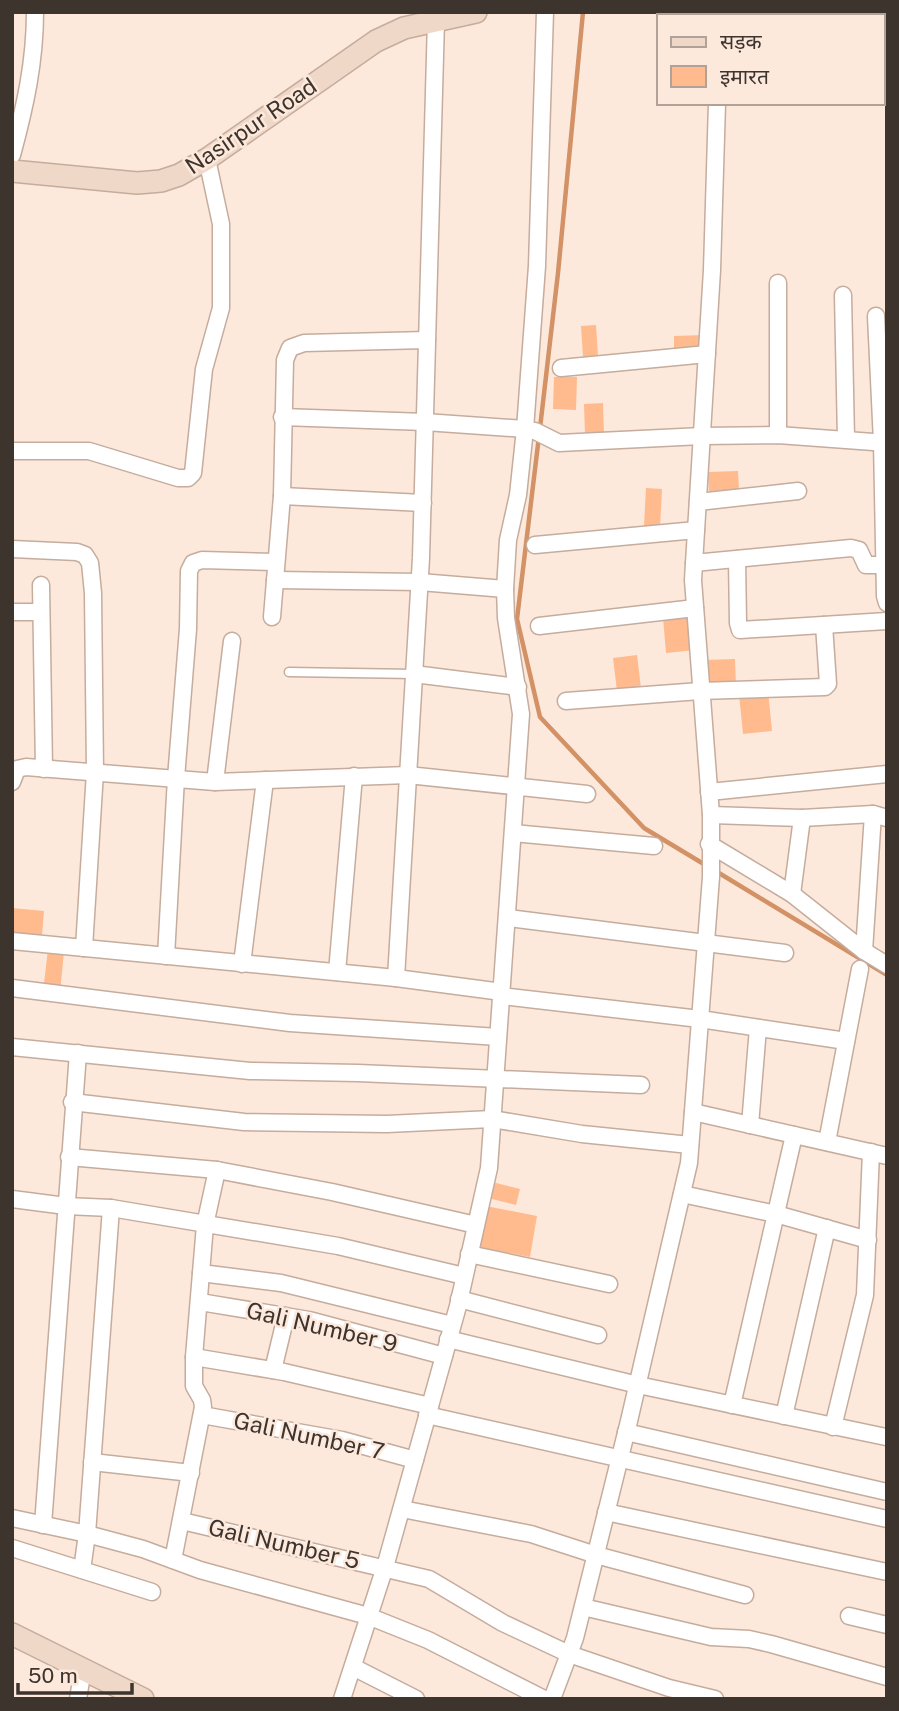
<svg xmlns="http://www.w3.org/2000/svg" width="899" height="1711" viewBox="0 0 899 1711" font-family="'Public Sans','Noto Sans Devanagari',sans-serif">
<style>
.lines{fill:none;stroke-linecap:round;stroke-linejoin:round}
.stream{stroke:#d39166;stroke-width:4.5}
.building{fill:#ffba8e}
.lane-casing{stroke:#c5ac9d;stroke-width:11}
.street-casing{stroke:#c5ac9d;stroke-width:19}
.secondary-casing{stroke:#c5ac9d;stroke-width:24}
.lane{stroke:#fff;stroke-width:8}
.street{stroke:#fff;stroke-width:16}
.secondary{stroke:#efd8c7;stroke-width:21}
.labels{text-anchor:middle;stroke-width:5;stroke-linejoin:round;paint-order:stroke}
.street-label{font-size:23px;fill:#3e342e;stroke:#fde9dc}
</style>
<rect width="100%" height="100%" fill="#fde9dc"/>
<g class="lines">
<g class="stream">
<path d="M540 428 558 273 583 12"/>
<path d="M539 436 517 619 540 717 644 828 707 866"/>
<path d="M714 870 887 975"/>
</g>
</g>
<g class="building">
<path d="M596 325 598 356 583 357 581 326Z"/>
<path d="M704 335 705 350 674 351V336Z"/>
<path d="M554 377H577L576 410 553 409Z"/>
<path d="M603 403 604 435 585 436 584 404Z"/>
<path d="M738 471 739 490 709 491 708 472Z"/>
<path d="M646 488 662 489 660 527 644 526Z"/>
<path d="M692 615 695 650 666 653 663 617Z"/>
<path d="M637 655 641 688 617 691 613 658Z"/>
<path d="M735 659 736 686 705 687 704 660Z"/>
<path d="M768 691 772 731 743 734 739 694Z"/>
<path d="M12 908 44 911 42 935 12 933Z"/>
<path d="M48 949 64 951 60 993 43 992Z"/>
<path d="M492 1182 520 1189 516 1205 488 1198Z"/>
<path d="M486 1206 537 1216 530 1257 478 1247Z"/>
</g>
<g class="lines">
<defs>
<path id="lane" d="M289 672 414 674"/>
<g id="street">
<path d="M720 16V12"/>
<path d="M12 155C25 107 35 62 35 12"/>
<path d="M778 283V435"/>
<path d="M843 295 846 439"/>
<path d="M876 316 882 442 885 596 887 603"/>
<path d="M561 368 707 354"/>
<path d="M282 417 425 422 525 429 535 431 559 443 702 436 778 435 887 443"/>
<path d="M12 451H89L178 478H188L193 473 204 369 221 308V224L207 159"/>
<path d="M282 496 423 503"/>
<path d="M698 502 798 491"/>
<path d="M535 545 696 530"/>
<path d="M12 549 77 552 85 555 90 563 93 593 95 772 84 948"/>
<path d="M737 559 738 623 740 630 887 621"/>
<path d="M694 563 851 548 859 550 866 565H884"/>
<path d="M275 580 420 582 505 589"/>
<path d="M41 585 44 769"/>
<path d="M12 612H41"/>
<path d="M272 617 282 496 285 360 290 348 304 343 427 340"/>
<path d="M539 626 695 608"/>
<path d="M414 674 518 687"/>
<path d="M566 701 700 691 825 687 828 684 824 625"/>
<path d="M12 782 17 769 26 767 215 782 408 775 587 794"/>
<path d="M215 782 232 641"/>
<path d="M709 792 887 774"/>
<path d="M711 815 802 818 873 814 887 818"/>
<path d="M513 833 654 846"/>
<path d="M709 844 792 894 864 951 887 965"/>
<path d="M792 894 802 818"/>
<path d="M508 918 785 953"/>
<path d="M12 941 396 978 502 992 501 996 700 1019 846 1041"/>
<path d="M864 951 873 814"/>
<path d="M166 956 176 778 188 629 189 571 193 563 202 560 276 562"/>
<path d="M242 964 265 780"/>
<path d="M337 972 354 776"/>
<path d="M396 978 421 558 436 20"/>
<path d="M12 988 290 1023 498 1037"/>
<path d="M12 1047 250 1071 358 1073 641 1085"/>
<path d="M72 1102 244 1122 387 1124 492 1119 582 1134 690 1145"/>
<path d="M693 1112 887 1156"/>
<path d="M750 1125 758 1028"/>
<path d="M827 1142 860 969"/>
<path d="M69 1157 217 1170"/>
<path d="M682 1194 776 1214 868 1240"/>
<path d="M12 1199 66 1206 111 1208"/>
<path d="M469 1254 609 1284"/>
<path d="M201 1273 281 1283 452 1325"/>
<path d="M459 1299 598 1335"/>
<path d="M200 1302 309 1320 444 1356"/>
<path d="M448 1339 638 1385 886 1437"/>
<path d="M194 1357 284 1372 430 1406"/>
<path d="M273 1370 286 1316"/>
<path d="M732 1405 794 1135"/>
<path d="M202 1415 342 1440 415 1460"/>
<path d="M427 1415 887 1519"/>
<path d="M784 1416 827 1228"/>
<path d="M833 1427 865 1295 871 1152"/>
<path d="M626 1432 887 1492"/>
<path d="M92 1462 191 1473"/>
<path d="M402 1509 531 1534 596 1555 745 1595"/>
<path d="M606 1512 887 1572"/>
<path d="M12 1518 87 1534 143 1549 200 1570 368 1616 428 1640 544 1699"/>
<path d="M182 1521 429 1579 503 1623 569 1654 669 1688 715 1699"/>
<path d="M43 1525 78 1053"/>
<path d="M12 1548 82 1570 87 1534 111 1208 338 1246 464 1276"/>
<path d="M173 1560 203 1407 202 1400 194 1386V1357L205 1225 217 1170 332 1192 476 1225"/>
<path d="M82 1570 152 1592"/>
<path d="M583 1607 711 1637 749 1639 771 1644 887 1677"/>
<path d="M849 1616 887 1625"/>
<path d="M353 1667 416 1699"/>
<path d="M78 1699 83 1669"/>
<path d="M342 1699 385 1567 458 1306 489 1168 521 714 506 618 505 589 508 540 518 495 525 429 537 266 545 12"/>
<path d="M552 1699 575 1638 629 1421 689 1163 711 877V815L693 580 712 270 717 103"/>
</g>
<g id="secondary">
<path d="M12 171 137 183 161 181 179 175 207 159 376 41 404 28 476 12"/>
<path d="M12 1634 143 1699"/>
</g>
</defs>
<use href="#lane" class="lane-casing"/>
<use href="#street" class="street-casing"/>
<use href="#secondary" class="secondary-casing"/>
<use href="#lane" class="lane"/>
<use href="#street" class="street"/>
<use href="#secondary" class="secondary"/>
</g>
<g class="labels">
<g class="street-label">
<text transform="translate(251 126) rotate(-34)" y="8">Nasirpur Road</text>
<text transform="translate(322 1327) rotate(13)" y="8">Gali Number 9</text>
<text transform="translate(309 1436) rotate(12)" y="8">Gali Number 7</text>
<text transform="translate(284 1544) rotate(13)" y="8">Gali Number 5</text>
</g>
</g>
<rect width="899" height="1711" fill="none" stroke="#3e342e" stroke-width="28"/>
<rect x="657" y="14" width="228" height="91" fill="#fde9dc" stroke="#b1a196" stroke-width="2"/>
<rect x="671" y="37" width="35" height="10" fill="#efd8c7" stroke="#b1a196" stroke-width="2"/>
<text x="720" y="49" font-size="21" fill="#3e342e">सड़क</text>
<rect x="671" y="66" width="35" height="21" fill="#ffba8e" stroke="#b1a196" stroke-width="2"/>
<text x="720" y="84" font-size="21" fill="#3e342e">इमारत</text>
<path d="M18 1683v10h114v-10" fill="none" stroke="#3e342e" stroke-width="3.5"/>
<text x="28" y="1683" font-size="21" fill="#3e342e" stroke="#fde9dc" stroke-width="5" paint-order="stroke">50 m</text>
</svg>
